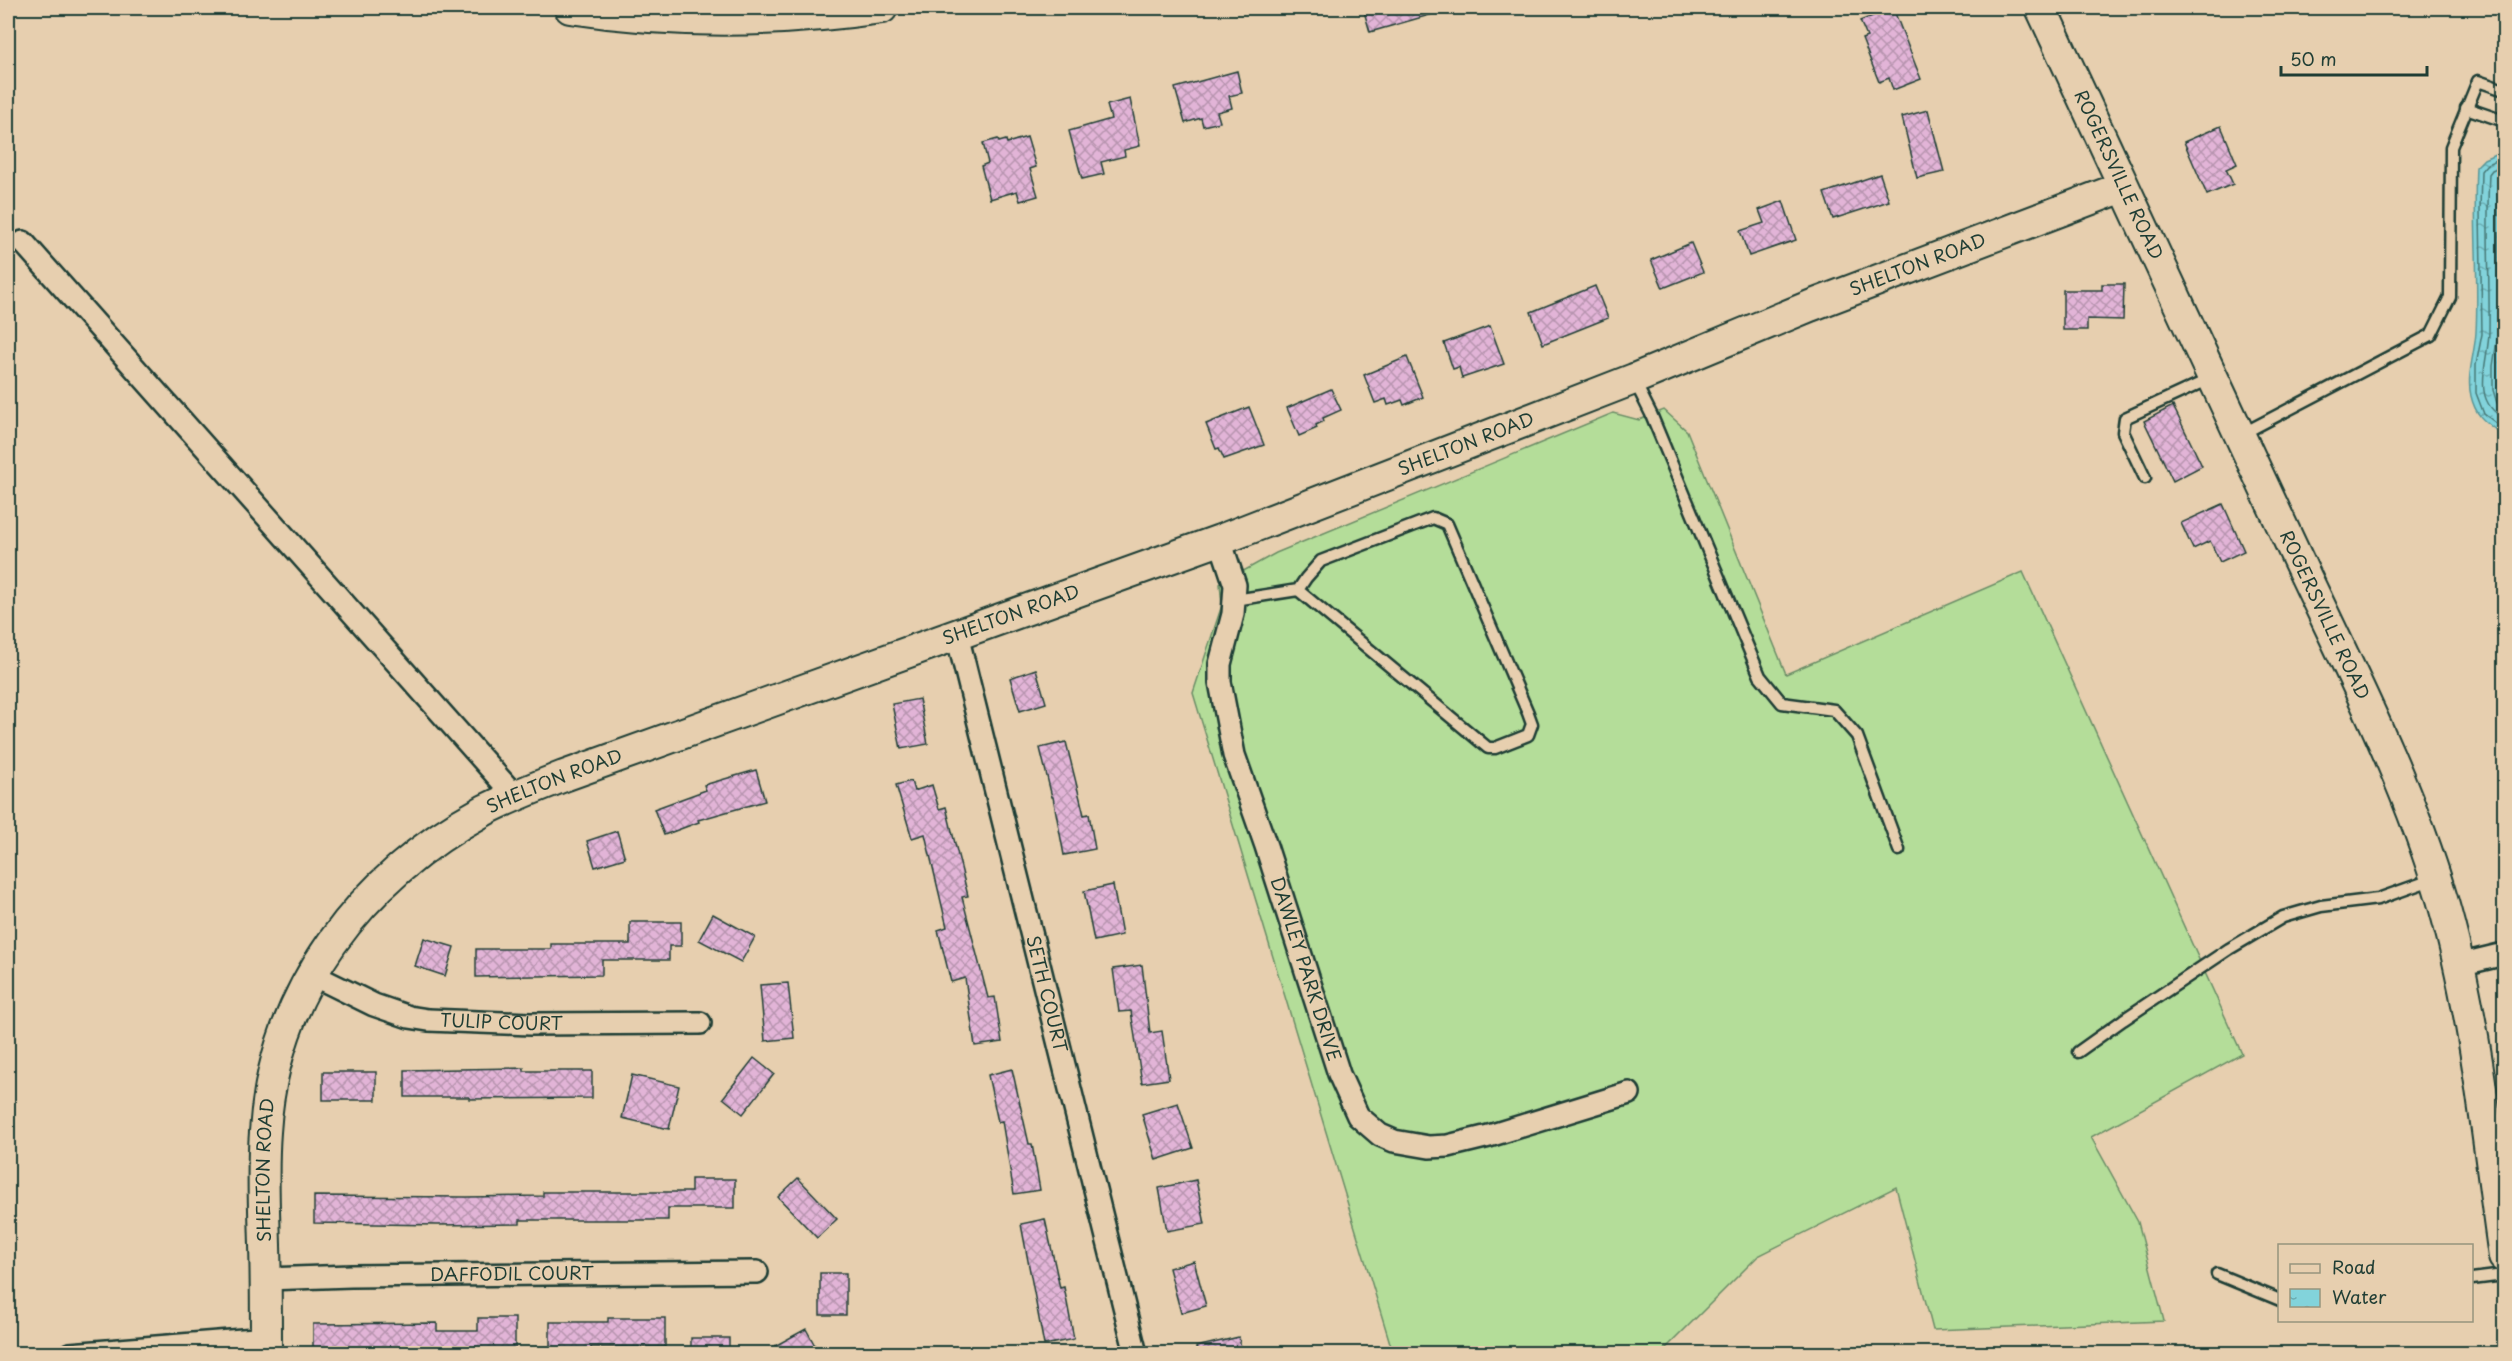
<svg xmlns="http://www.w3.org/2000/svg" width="2512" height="1361" viewBox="0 0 2512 1361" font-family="'Playpen Sans',sans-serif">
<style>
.pitch{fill:#b4dd99;stroke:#6a8d66;stroke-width:1.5}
.water{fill:url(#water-ripples);stroke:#5a9798;stroke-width:1.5}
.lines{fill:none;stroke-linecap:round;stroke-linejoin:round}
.shore{stroke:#477977;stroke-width:1.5}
.building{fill:url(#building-cross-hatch);stroke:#1f3d34;stroke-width:1.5}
.lane-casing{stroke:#1f3d34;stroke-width:15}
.street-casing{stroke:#1f3d34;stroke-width:26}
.secondary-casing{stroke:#1f3d34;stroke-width:34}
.lane{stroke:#e7cfaf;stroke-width:10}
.street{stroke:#e7cfaf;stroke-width:21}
.secondary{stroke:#e7cfaf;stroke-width:30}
.labels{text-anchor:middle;stroke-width:4.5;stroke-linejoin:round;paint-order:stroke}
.street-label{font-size:18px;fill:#1f3d34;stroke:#e7cfaf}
</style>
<defs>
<pattern id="water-ripples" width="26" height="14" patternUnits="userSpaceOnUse" patternTransform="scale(1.5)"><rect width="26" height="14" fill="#82d3db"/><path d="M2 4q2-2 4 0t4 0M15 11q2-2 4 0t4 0" fill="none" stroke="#6aacb2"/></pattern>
<pattern id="building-cross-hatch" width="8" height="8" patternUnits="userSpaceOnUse" patternTransform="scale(1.5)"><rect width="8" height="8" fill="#e2b4d7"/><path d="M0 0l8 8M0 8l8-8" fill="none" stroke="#b794af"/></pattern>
</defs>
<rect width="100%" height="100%" fill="#e7cfaf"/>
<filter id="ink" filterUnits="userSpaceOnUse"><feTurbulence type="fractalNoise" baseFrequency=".0167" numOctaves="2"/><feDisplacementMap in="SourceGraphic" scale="12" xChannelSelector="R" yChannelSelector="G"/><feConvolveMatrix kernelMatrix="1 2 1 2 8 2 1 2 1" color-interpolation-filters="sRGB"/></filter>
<g filter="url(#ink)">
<path class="pitch" d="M1664 410 1687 431 1786 674 2023 572 2242 1054 2091 1137 2138 1222 2164 1321 1933 1330 1896 1187 1758 1256 1661 1353H1393L1193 693 1222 605 1220 584 1276 553 1613 413 1639 420Z"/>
<path class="water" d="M2504 150V436C2487 423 2476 418 2471 396 2466 375 2475 353 2476 332 2479 277 2473 222 2476 167L2484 159Z"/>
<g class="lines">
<g class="shore">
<path d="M2504 157 2487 164 2481 171 2480 211 2482 334 2476 365V393L2484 414 2504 429"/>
<path d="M2504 165 2492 170 2489 174C2486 226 2490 279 2489 331 2489 351 2481 371 2484 391 2486 405 2494 412 2504 419"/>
<path d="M2504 175 2498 179V334L2493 366V390L2497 403 2504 408"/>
</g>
</g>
<g class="building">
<path d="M1363 8H1439L1440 12 1370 32Z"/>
<path d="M1893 8 1921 79 1893 90 1889 78 1879 82 1862 39 1867 37 1860 21Z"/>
<path d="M1237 71 1242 93 1229 96 1232 108 1217 112 1220 122 1203 126 1201 118 1185 123 1175 88Z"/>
<path d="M1130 99 1140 146 1124 150 1125 156 1101 162 1104 174 1082 179 1069 131 1111 119 1107 105Z"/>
<path d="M1928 110 1944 172 1917 178 1902 117Z"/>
<path d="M2221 126 2237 164 2226 169 2233 184 2207 195 2184 142Z"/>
<path d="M1027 137 1036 167 1030 169 1038 196 1020 201 1017 191 990 199 981 166 988 163 983 143 998 139 999 142 1006 140 1007 143Z"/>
<path d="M1880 174 1889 201 1833 219 1824 193Z"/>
<path d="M1783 201 1796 240 1749 256 1740 231 1764 223 1759 210Z"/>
<path d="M1691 243 1703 272 1663 288 1651 260Z"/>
<path d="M2102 284H2124L2123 320 2087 319V330H2063V290H2102Z"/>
<path d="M1595 286 1608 318 1543 344 1531 312Z"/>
<path d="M1490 326 1504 364 1462 378 1459 367 1453 369 1444 343Z"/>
<path d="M1407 357 1423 397 1404 405 1402 400 1388 405 1386 399 1375 403 1364 375Z"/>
<path d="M1331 389 1341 410 1323 418 1324 421 1316 425 1317 428 1299 436 1287 408Z"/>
<path d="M2173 406 2202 466 2173 481 2144 421Z"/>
<path d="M1249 407 1264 445 1224 459 1219 448 1216 449 1206 424Z"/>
<path d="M2223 504 2244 551 2220 562 2210 541 2193 549 2181 523Z"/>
<path d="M1036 669 1046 703 1020 711 1010 678Z"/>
<path d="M919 699 928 744 901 749 892 704Z"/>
<path d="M1066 742 1084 815 1089 814 1095 849 1064 855 1053 797H1052L1040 748Z"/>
<path d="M756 770 765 801 698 820 699 822 664 835 654 809 706 790 704 785Z"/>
<path d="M911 781 914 791 932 785 939 809 946 807 968 896 962 897 988 998 995 997 1002 1042 975 1046 965 978 951 982 938 930 947 927 925 834 912 838 896 785Z"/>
<path d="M617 831 625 858 595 867 587 841Z"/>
<path d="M1113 885 1122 935 1094 941 1084 891Z"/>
<path d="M713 914 755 937 741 962 699 940Z"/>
<path d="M630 922H681V946H669V960H602V975L476 977V949H551V944H630Z"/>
<path d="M424 938 454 947 445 976 415 966Z"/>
<path d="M1142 965 1150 1033 1162 1031 1169 1079 1142 1083 1131 1011 1119 1012 1113 969Z"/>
<path d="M788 983 794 1038 765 1041 760 985Z"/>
<path d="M754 1058 774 1074 743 1114 723 1098Z"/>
<path d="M524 1068V1071H592V1098L469 1099V1097H405V1070Z"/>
<path d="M1012 1069 1029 1144H1032L1040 1190 1014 1194 1002 1121 998 1122 988 1075Z"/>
<rect x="323" y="1072" width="53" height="28"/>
<path d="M632 1075 679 1086 669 1129 622 1118Z"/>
<path d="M1178 1103 1193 1148 1156 1160 1142 1114Z"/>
<path d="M798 1178 837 1219 817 1238 778 1197Z"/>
<path d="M691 1179H735V1208H668V1220H520V1224L437 1225 314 1223V1196L466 1197 543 1196V1192H691Z"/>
<path d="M1196 1180 1205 1224 1167 1231 1159 1188Z"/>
<path d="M1045 1219 1060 1288 1064 1287 1074 1339 1044 1345 1021 1224Z"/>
<path d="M1194 1261 1206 1306 1181 1313 1169 1268Z"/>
<rect x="820" y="1273" width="26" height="42"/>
<path d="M478 1318H515V1353H313V1324L437 1323V1331H478Z"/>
<path d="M608 1318H665V1347H591V1353L550 1351V1322H608Z"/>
<path d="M806 1329 819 1353H762Z"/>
<path d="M1239 1337 1242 1353H1197L1196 1347Z"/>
<rect x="691" y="1338" width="38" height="15"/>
</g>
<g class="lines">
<defs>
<g id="lane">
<path d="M2466 108 2504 121"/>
<path d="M1635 382 1651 414 1760 676 1782 703 1834 710 1857 736 1899 850"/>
<path d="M2240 435 2431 335 2450 297 2451 147 2478 81 2504 90"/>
<path d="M2145 478 2123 432 2125 418 2212 378"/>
<path d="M1235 600 1298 590 1306 578 1321 561 1433 518 1447 524 1528 713 1532 724 1528 735 1495 748H1488L1298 590"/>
<path d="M2078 1052 2123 1020 2229 949 2283 917 2321 906 2378 899 2434 879"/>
<path d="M2217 1274 2280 1300"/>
<path d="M2472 1279 2504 1275"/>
</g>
<g id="street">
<path d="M23 242 515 796"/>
<path id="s1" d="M1220 540 1235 585 1233 614 1220 664V682L1234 755 1266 846 1339 1074 1358 1116 1380 1135 1394 1141 1429 1147 1448 1146 1489 1136 1629 1093"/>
<path id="s2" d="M957 635 1136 1354"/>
<path d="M2459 965 2504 954"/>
<path id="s3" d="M311 974 374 1005 409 1017 428 1020 530 1024 700 1023"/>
<path id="s4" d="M266 1279 351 1276 757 1272"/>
<path d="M70 1354 266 1338"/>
</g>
<g id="secondary">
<path d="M570 8C673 24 779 23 882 8"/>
<path id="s5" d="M2041 8C2123 187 2208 366 2291 545 2345 661 2406 776 2442 899 2476 1015 2487 1138 2504 1257"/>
<path id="s6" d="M266 1354C266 1317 266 1281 265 1245 264 1207 262 1169 265 1132 274 989 362 877 485 810 510 797 537 787 564 776L1220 540 1634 379 1810 306 2123 187"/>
</g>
</defs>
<use href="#lane" class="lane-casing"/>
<use href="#street" class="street-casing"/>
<use href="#secondary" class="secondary-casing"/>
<use href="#lane" class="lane"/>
<use href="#street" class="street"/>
<use href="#secondary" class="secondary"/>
</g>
</g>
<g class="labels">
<g class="street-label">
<text dy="6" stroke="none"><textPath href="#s5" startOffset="184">ROGERSVILLE ROAD</textPath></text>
<text dy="6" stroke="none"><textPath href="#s6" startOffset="2163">SHELTON ROAD</textPath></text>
<text dy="6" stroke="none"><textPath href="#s6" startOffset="1677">SHELTON ROAD</textPath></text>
<text dy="6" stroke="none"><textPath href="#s6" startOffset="1191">SHELTON ROAD</textPath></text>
<text dy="6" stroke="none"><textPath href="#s5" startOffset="670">ROGERSVILLE ROAD</textPath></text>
<text dy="6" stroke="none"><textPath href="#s6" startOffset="705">SHELTON ROAD</textPath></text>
<text dy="6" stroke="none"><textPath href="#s1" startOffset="446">DAWLEY PARK DRIVE</textPath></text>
<text dy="6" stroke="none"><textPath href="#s2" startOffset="370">SETH COURT</textPath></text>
<text dy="6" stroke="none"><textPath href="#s3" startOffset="200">TULIP COURT</textPath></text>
<text dy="6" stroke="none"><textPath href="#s6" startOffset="184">SHELTON ROAD</textPath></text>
<text dy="6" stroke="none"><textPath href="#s4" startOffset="246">DAFFODIL COURT</textPath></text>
</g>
</g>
<rect width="2512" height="1361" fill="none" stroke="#e7cfaf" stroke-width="30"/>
<rect x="15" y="15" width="2482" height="1331" fill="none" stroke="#1f3d34" stroke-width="2" filter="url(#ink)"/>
<rect x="2278" y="1244" width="195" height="78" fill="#e7cfaf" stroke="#97957e" stroke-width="1.5"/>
<rect x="2290" y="1264" width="30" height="9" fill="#e7cfaf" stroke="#97957e" stroke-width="1.5"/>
<text x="2332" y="1274" font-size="18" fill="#1f3d34">Road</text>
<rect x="2290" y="1289" width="30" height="18" fill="url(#water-ripples)" stroke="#97957e" stroke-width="1.5"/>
<text x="2332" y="1304" font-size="18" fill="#1f3d34">Water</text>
<path d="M2281 66v9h146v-9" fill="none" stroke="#1f3d34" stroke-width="3"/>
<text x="2290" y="66" font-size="18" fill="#1f3d34" stroke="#e7cfaf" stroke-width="4.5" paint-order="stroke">50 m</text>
</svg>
